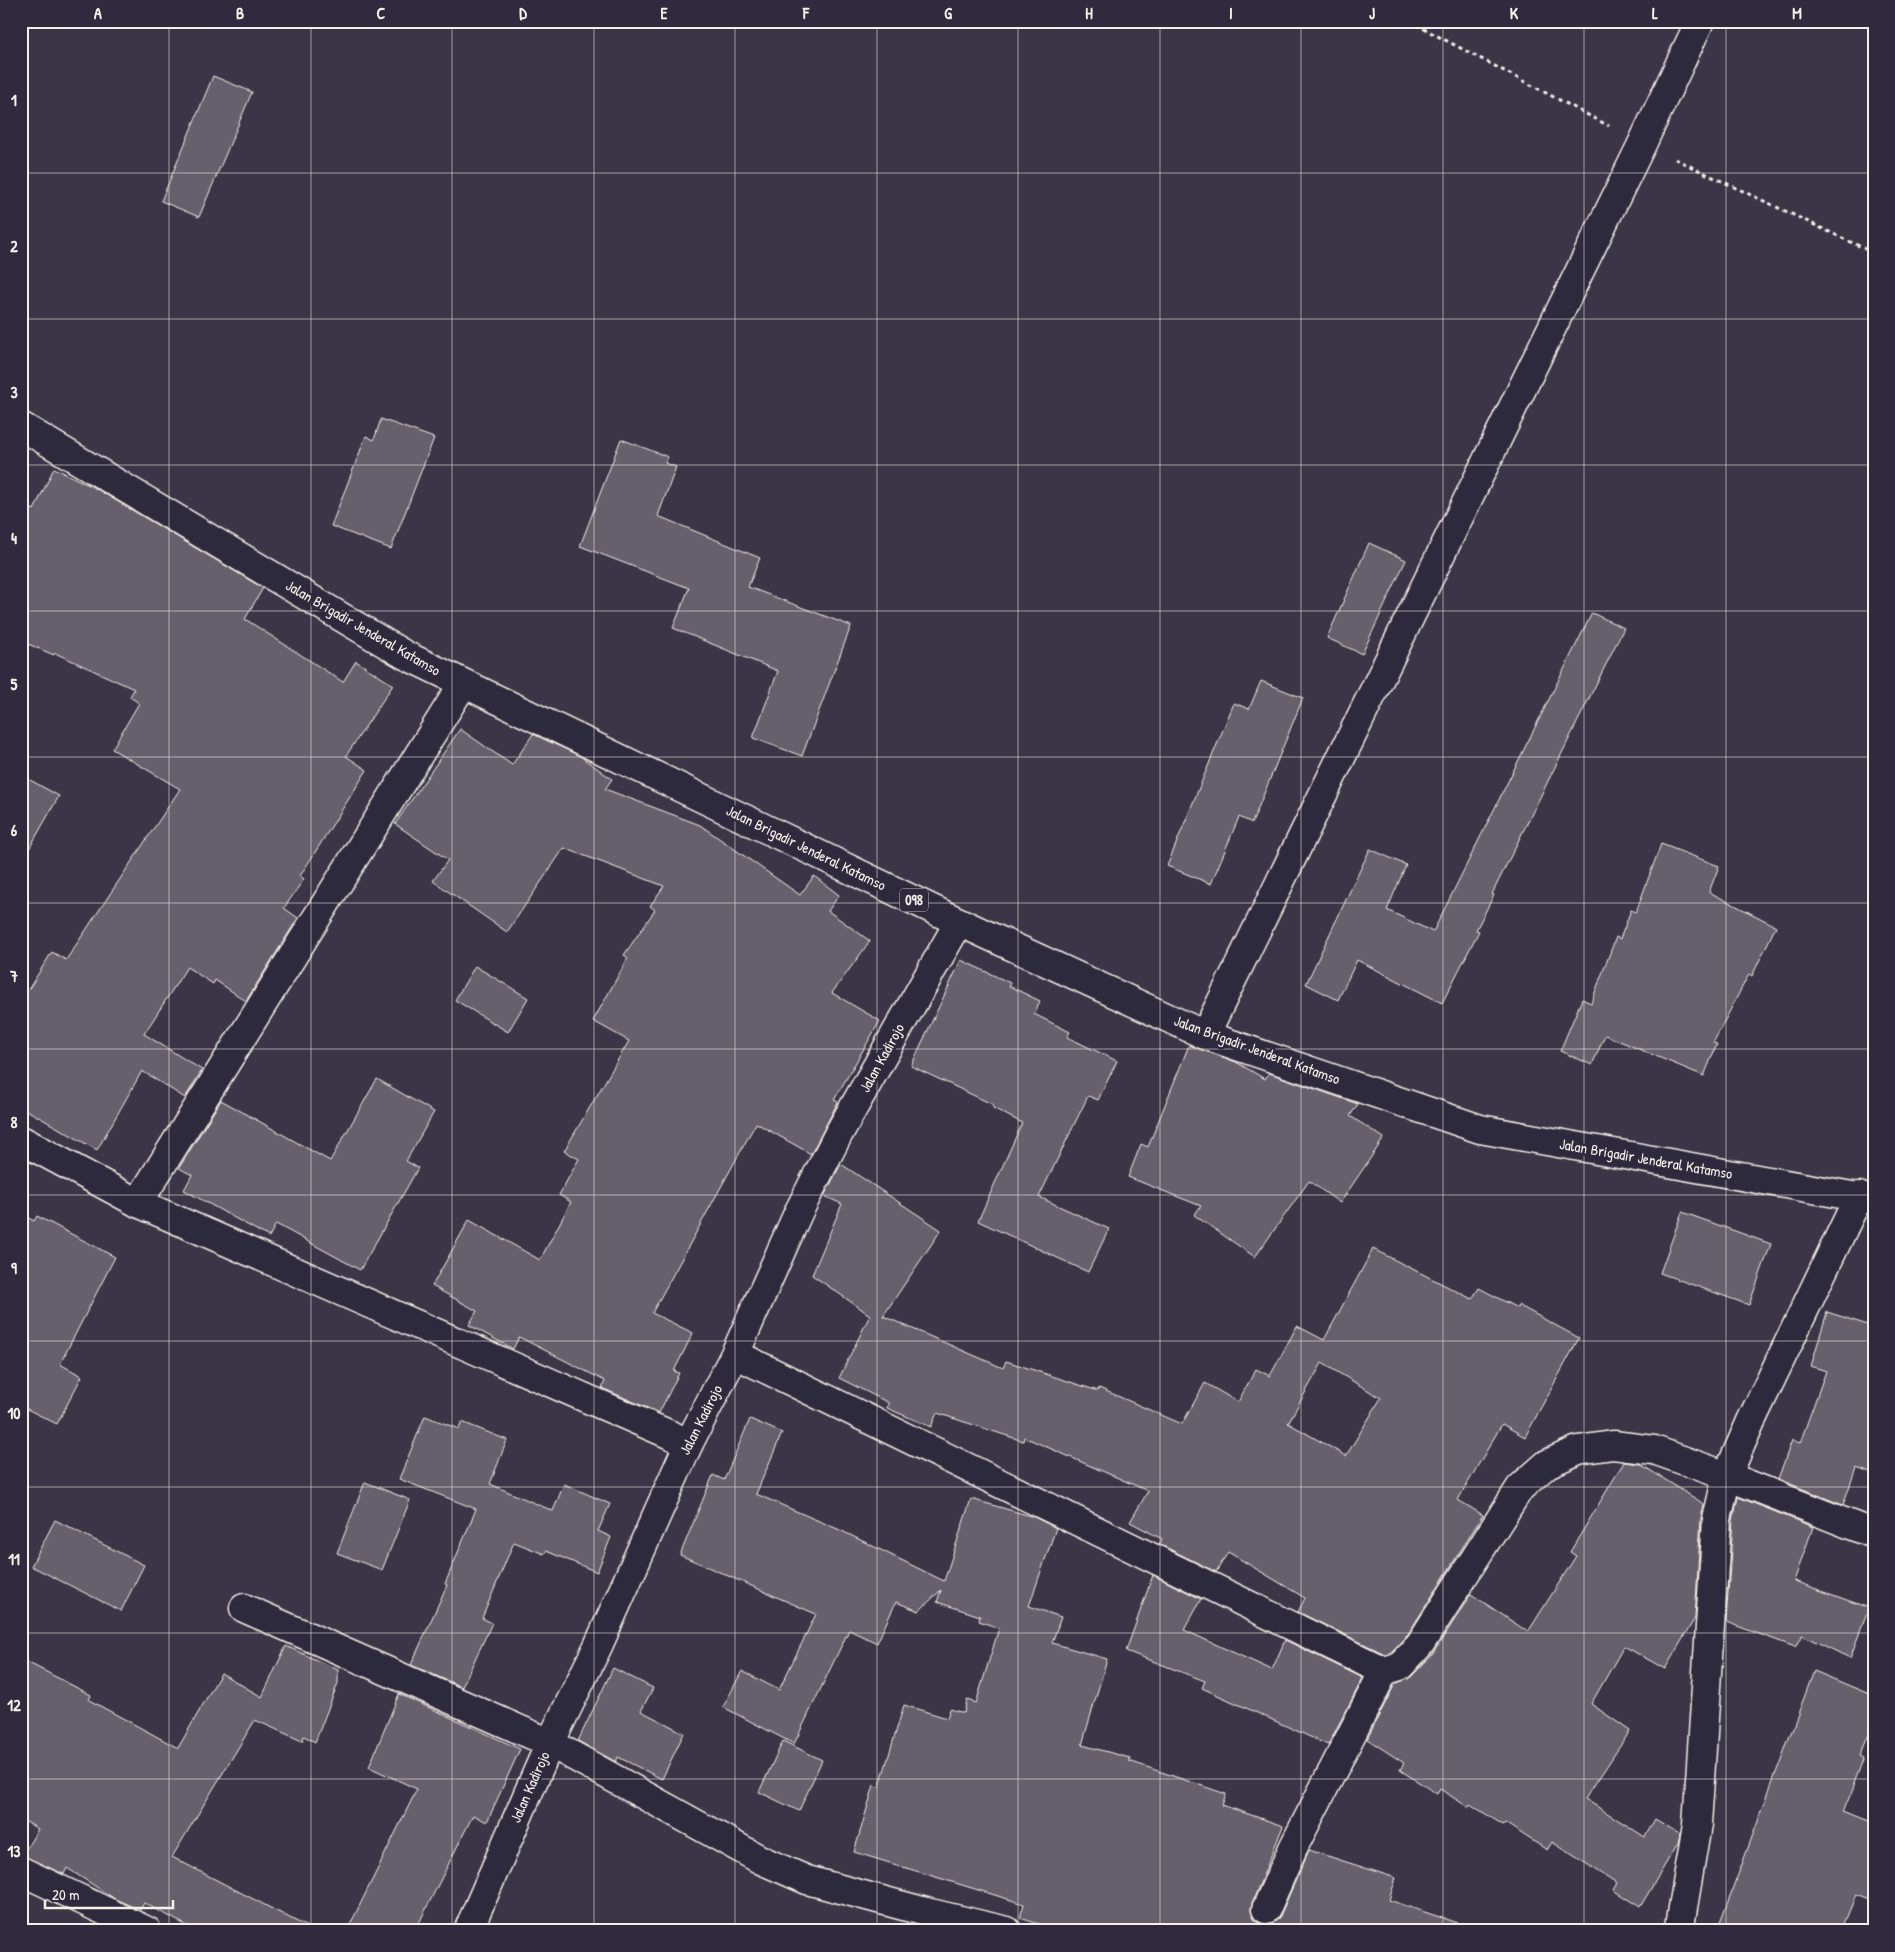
<svg xmlns="http://www.w3.org/2000/svg" width="1895" height="1952" viewBox="0 0 1895 1952" font-family="'Patrick Hand',sans-serif">
<style>
.building{fill:#65616c;stroke:#f4f1e8;fill-rule:evenodd}
.lines{fill:none;stroke-linecap:round;stroke-linejoin:round}
.street-casing{stroke:#f4f1e8;stroke-width:31}
.primary-casing{stroke:#f4f1e8;stroke-width:31}
.path{stroke:#f4f1e8;stroke-width:3;stroke-dasharray:4 4;stroke-linecap:butt}
.street{stroke:#2f2a3d;stroke-width:28}
.primary{stroke:#2f2a3d;stroke-width:28}
.grid{fill:none;stroke:#f4f1e8;stroke-width:1;stroke-opacity:0.55}
.labels{text-anchor:middle;stroke-width:5;stroke-linejoin:round;paint-order:stroke}
.shield{fill:#2f2a3d;stroke:#b9b5b5;stroke-width:1}
.shield-label{font-size:14px;font-weight:bold;fill:#f4f1e8}
.street-label{font-size:15px;fill:#f4f1e8;stroke:#2f2a3d}
.neatline{fill:none;stroke:#f4f1e8;stroke-width:2}
.grid-label{font-size:16px;text-anchor:middle;font-weight:bold;fill:#f4f1e8}
</style>
<rect width="100%" height="100%" fill="#3b3647"/>
<filter id="ink" filterUnits="userSpaceOnUse"><feTurbulence type="fractalNoise" baseFrequency=".02" numOctaves="2"/><feDisplacementMap in="SourceGraphic" scale="10" xChannelSelector="R" yChannelSelector="G"/><feConvolveMatrix kernelMatrix="1 2 1 2 8 2 1 2 1" color-interpolation-filters="sRGB"/></filter>
<g filter="url(#ink)">
<g class="building">
<path d="M213 76 252 92 199 217 161 201Z"/>
<path d="M381 419 434 438 391 549 331 526 366 436 374 440Z"/>
<path d="M621 439 668 457 665 463 676 467 658 516 760 558 748 587 851 626 802 756 753 738 778 671 673 628 689 588 580 546Z"/>
<path d="M54 468 95 488 263 588 245 619 343 682 356 661 393 685 346 756 367 770 300 876 304 879 284 908 298 918 246 1001 215 980 213 984 187 967 144 1034 202 1070 185 1098 142 1071 97 1150 21 1107V1001L52 952 66 960 180 789 112 749 139 703 130 697 134 689 55 653 54 655 21 641V504L34 510Z"/>
<path d="M1369 543 1406 560 1362 654 1327 638Z"/>
<path d="M1592 613 1624 628 1492 894 1494 895 1476 930 1479 931 1442 1003 1357 960 1338 1000 1306 984 1370 849 1406 865 1387 910 1433 932Z"/>
<path d="M1261 681 1303 698 1252 823 1239 817 1211 884 1167 866 1234 703 1249 709Z"/>
<path d="M460 729 512 765 533 734 580 756 612 779 605 789 700 825 800 895 814 876 839 895 828 911 870 941 832 993 880 1021 834 1100 838 1102 811 1154 756 1123 652 1313 693 1333 674 1371 679 1373 659 1413 602 1388 605 1381 519 1337 513 1349 469 1325 477 1311 432 1286 469 1220 540 1260 571 1202 559 1195 579 1159 564 1151 629 1041 593 1021 628 958 624 955 655 910 650 906 664 886 564 848 507 932 433 881 448 860 395 824Z"/>
<path d="M21 775 59 796 21 863Z"/>
<path d="M1661 844 1719 866 1709 892 1776 926 1752 976 1749 974 1713 1043 1717 1044 1704 1076 1605 1035 1592 1065 1560 1051 1582 999 1591 1003 1616 937 1620 939 1631 910 1636 912Z"/>
<path d="M961 960 1010 983 1009 986 1040 1001 1034 1014 1070 1032 1067 1037 1117 1061 1098 1100 1088 1096 1039 1197 1109 1229 1088 1272 978 1221 1022 1123 993 1108 994 1105 911 1066Z"/>
<path d="M475 966 528 998 508 1032 455 1000Z"/>
<path d="M1189 1045 1236 1062 1265 1079 1269 1073 1358 1104 1350 1116 1384 1138 1340 1203 1309 1181 1255 1257 1194 1215 1201 1206 1128 1177 1141 1144 1148 1147Z"/>
<path d="M377 1079 434 1112 406 1161 418 1168 360 1270 276 1224 269 1237 184 1190 192 1175 179 1168 221 1100 330 1161Z"/>
<path d="M841 1164 941 1230 883 1316 1003 1368 1006 1361 1098 1391 1099 1388 1182 1424 1205 1383 1238 1402 1256 1369 1270 1376 1297 1326 1324 1340 1373 1249 1472 1299 1479 1288 1517 1308 1518 1305 1579 1338 1525 1437 1502 1424 1458 1500 1483 1515 1408 1634 1391 1652 1385 1654 1298 1612 1305 1598 1228 1552 1216 1572 1159 1544 1162 1539 1130 1522 1148 1491 1024 1437 1023 1441 937 1413 931 1427 887 1408 889 1403 839 1378 870 1315 812 1275 842 1204 824 1196ZM1322 1363 1381 1398 1346 1456 1288 1423Z"/>
<path d="M1682 1212 1771 1244 1749 1305 1660 1273Z"/>
<path d="M21 1214 34 1221 37 1216 115 1257 60 1364 82 1376 57 1424 21 1406Z"/>
<path d="M1827 1312 1874 1327V1474L1856 1468 1843 1505 1778 1479 1792 1440 1800 1443 1826 1371 1811 1366Z"/>
<path d="M425 1416 459 1429 462 1422 507 1440 490 1484 553 1511 564 1484 610 1504 598 1531 611 1537 597 1572 546 1551 544 1554 514 1542 482 1618 492 1623 462 1687 411 1665 447 1585 445 1584 476 1509 399 1479Z"/>
<path d="M750 1419 782 1433 756 1494 840 1530 944 1581 971 1499 1034 1517 1056 1528 1029 1606 1061 1617 1052 1643 1107 1659 1082 1745 1130 1758 1129 1761 1226 1794 1222 1805 1283 1826 1252 1903 1251 1911 1254 1919 1259 1923 1268 1924 1276 1921 1280 1916 1309 1850 1396 1878 1389 1900 1463 1925 1462 1931H1061L1020 1918 1024 1904 854 1852 874 1785 879 1788 904 1705 947 1718 950 1709 964 1713 967 1700 976 1703 999 1628 979 1621 980 1616 937 1602 941 1590 919 1611 896 1602 877 1643 849 1630 794 1744 723 1707 742 1671 779 1690 816 1614 680 1555 713 1475 724 1480Z"/>
<path d="M1624 1462 1640 1464 1704 1504 1701 1518 1695 1618 1665 1669 1624 1646 1591 1704 1630 1731 1585 1799 1645 1837 1655 1819 1680 1834 1678 1843 1640 1907 1613 1890 1617 1883 1552 1842 1547 1850 1505 1823 1503 1825 1470 1804 1468 1807 1440 1789 1437 1794 1400 1770 1404 1763 1367 1739 1395 1684 1411 1677 1432 1655 1471 1594 1528 1632 1576 1556 1570 1552Z"/>
<path d="M365 1482 410 1500 382 1570 337 1553Z"/>
<path d="M1738 1497 1813 1527 1794 1581 1869 1608 1850 1658 1802 1635 1795 1647 1726 1622 1733 1521Z"/>
<path d="M55 1520 144 1565 121 1611 31 1566Z"/>
<path d="M1153 1575 1201 1599 1184 1630 1272 1670 1285 1640 1363 1678 1328 1745 1202 1688 1205 1681 1126 1651Z"/>
<path d="M286 1646 338 1670V1683L315 1742 304 1736 302 1741 255 1720 172 1857 315 1931H197L144 1903 140 1910 115 1899 67 1868 64 1874 22 1856 38 1829 21 1819V1659L91 1695 89 1700 178 1748 221 1673 262 1697Z"/>
<path d="M613 1668 653 1688 641 1711 684 1733 662 1779 618 1757 616 1762 578 1741Z"/>
<path d="M1814 1671 1874 1696V1722L1860 1756 1864 1758 1844 1811 1874 1823V1902L1856 1895 1841 1931H1717Z"/>
<path d="M399 1694 520 1749 487 1822 473 1815 415 1931H347L417 1789 369 1767Z"/>
<path d="M783 1741 822 1760 799 1811 759 1792Z"/>
</g>
<g class="lines">
<defs>
<g id="street">
<path d="M1205 1035 1642 144 1700 21"/>
<path d="M21 1140 138 1203 463 684"/>
<path d="M138 1203 689 1443"/>
<path d="M735 1354 1384 1671 1400 1666 1420 1644 1520 1488 1547 1464 1578 1450 1613 1445 1654 1450 1727 1476 1874 1534"/>
<path d="M244 1608 550 1743 761 1860 807 1880 926 1912 1007 1931"/>
<path d="M21 1871 147 1931"/>
<path d="M1266 1909 1293 1848 1384 1671"/>
<path d="M468 1931 550 1743 598 1646 689 1443 735 1354 799 1211 839 1133 959 922"/>
<path d="M1679 1931 1697 1825 1717 1519 1727 1476 1751 1421 1859 1196"/>
</g>
<path id="primary" d="M21 426 405 655 959 922 1205 1035 1480 1129 1874 1200"/>
</defs>
<use href="#street" class="street-casing"/>
<use href="#primary" class="primary-casing"/>
<g class="path">
<path d="M1409 21 1609 126"/>
<path d="M1675 159 1874 253"/>
</g>
<use href="#street" class="street"/>
<use href="#primary" class="primary"/>
</g>
</g>
<path class="grid" d="M169 21V1931M311 21V1931M452 21V1931M594 21V1931M735 21V1931M877 21V1931M1018 21V1931M1160 21V1931M1301 21V1931M1443 21V1931M1584 21V1931M1726 21V1931M21 173H1874M21 319H1874M21 465H1874M21 611H1874M21 757H1874M21 903H1874M21 1049H1874M21 1195H1874M21 1341H1874M21 1487H1874M21 1633H1874M21 1779H1874"/>
<g class="labels">
<rect class="shield" x="900" y="888.5" width="28" height="23" rx="4"/>
<g class="shield-label">
<text x="914" y="905">098</text>
</g>
<g class="street-label">
<text transform="translate(363 628) rotate(30)" y="5">Jalan Brigadir Jenderal Katamso</text>
<text transform="translate(806 848) rotate(26)" y="5">Jalan Brigadir Jenderal Katamso</text>
<text transform="translate(1257 1050) rotate(20)" y="5">Jalan Brigadir Jenderal Katamso</text>
<text transform="translate(882 1058) rotate(-61)" y="5">Jalan Kadirojo</text>
<text transform="translate(1646 1159) rotate(10)" y="5">Jalan Brigadir Jenderal Katamso</text>
<text transform="translate(701 1420) rotate(-63)" y="5">Jalan Kadirojo</text>
<text transform="translate(530 1787) rotate(-66)" y="5">Jalan Kadirojo</text>
</g>
</g>
<rect width="1895" height="1952" fill="none" stroke="#2f2a3d" stroke-width="55"/>
<path d="M45 1900v8h128v-8" fill="none" stroke="#f4f1e8" stroke-width="2.5"/>
<text x="52" y="1900" font-size="15" fill="#f4f1e8" stroke="#2f2a3d" stroke-width="4" paint-order="stroke">20 m</text>
<rect x="28" y="28" width="1840" height="1896" class="neatline"/>
<g class="grid-label">
<text x="98" y="19">A</text>
<text x="240" y="19">B</text>
<text x="381" y="19">C</text>
<text x="523" y="19">D</text>
<text x="664" y="19">E</text>
<text x="806" y="19">F</text>
<text x="948" y="19">G</text>
<text x="1089" y="19">H</text>
<text x="1231" y="19">I</text>
<text x="1372" y="19">J</text>
<text x="1514" y="19">K</text>
<text x="1655" y="19">L</text>
<text x="1797" y="19">M</text>
<text x="14" y="106">1</text>
<text x="14" y="252">2</text>
<text x="14" y="398">3</text>
<text x="14" y="544">4</text>
<text x="14" y="690">5</text>
<text x="14" y="836">6</text>
<text x="14" y="982">7</text>
<text x="14" y="1128">8</text>
<text x="14" y="1274">9</text>
<text x="14" y="1419">10</text>
<text x="14" y="1565">11</text>
<text x="14" y="1711">12</text>
<text x="14" y="1857">13</text>
</g>
</svg>
